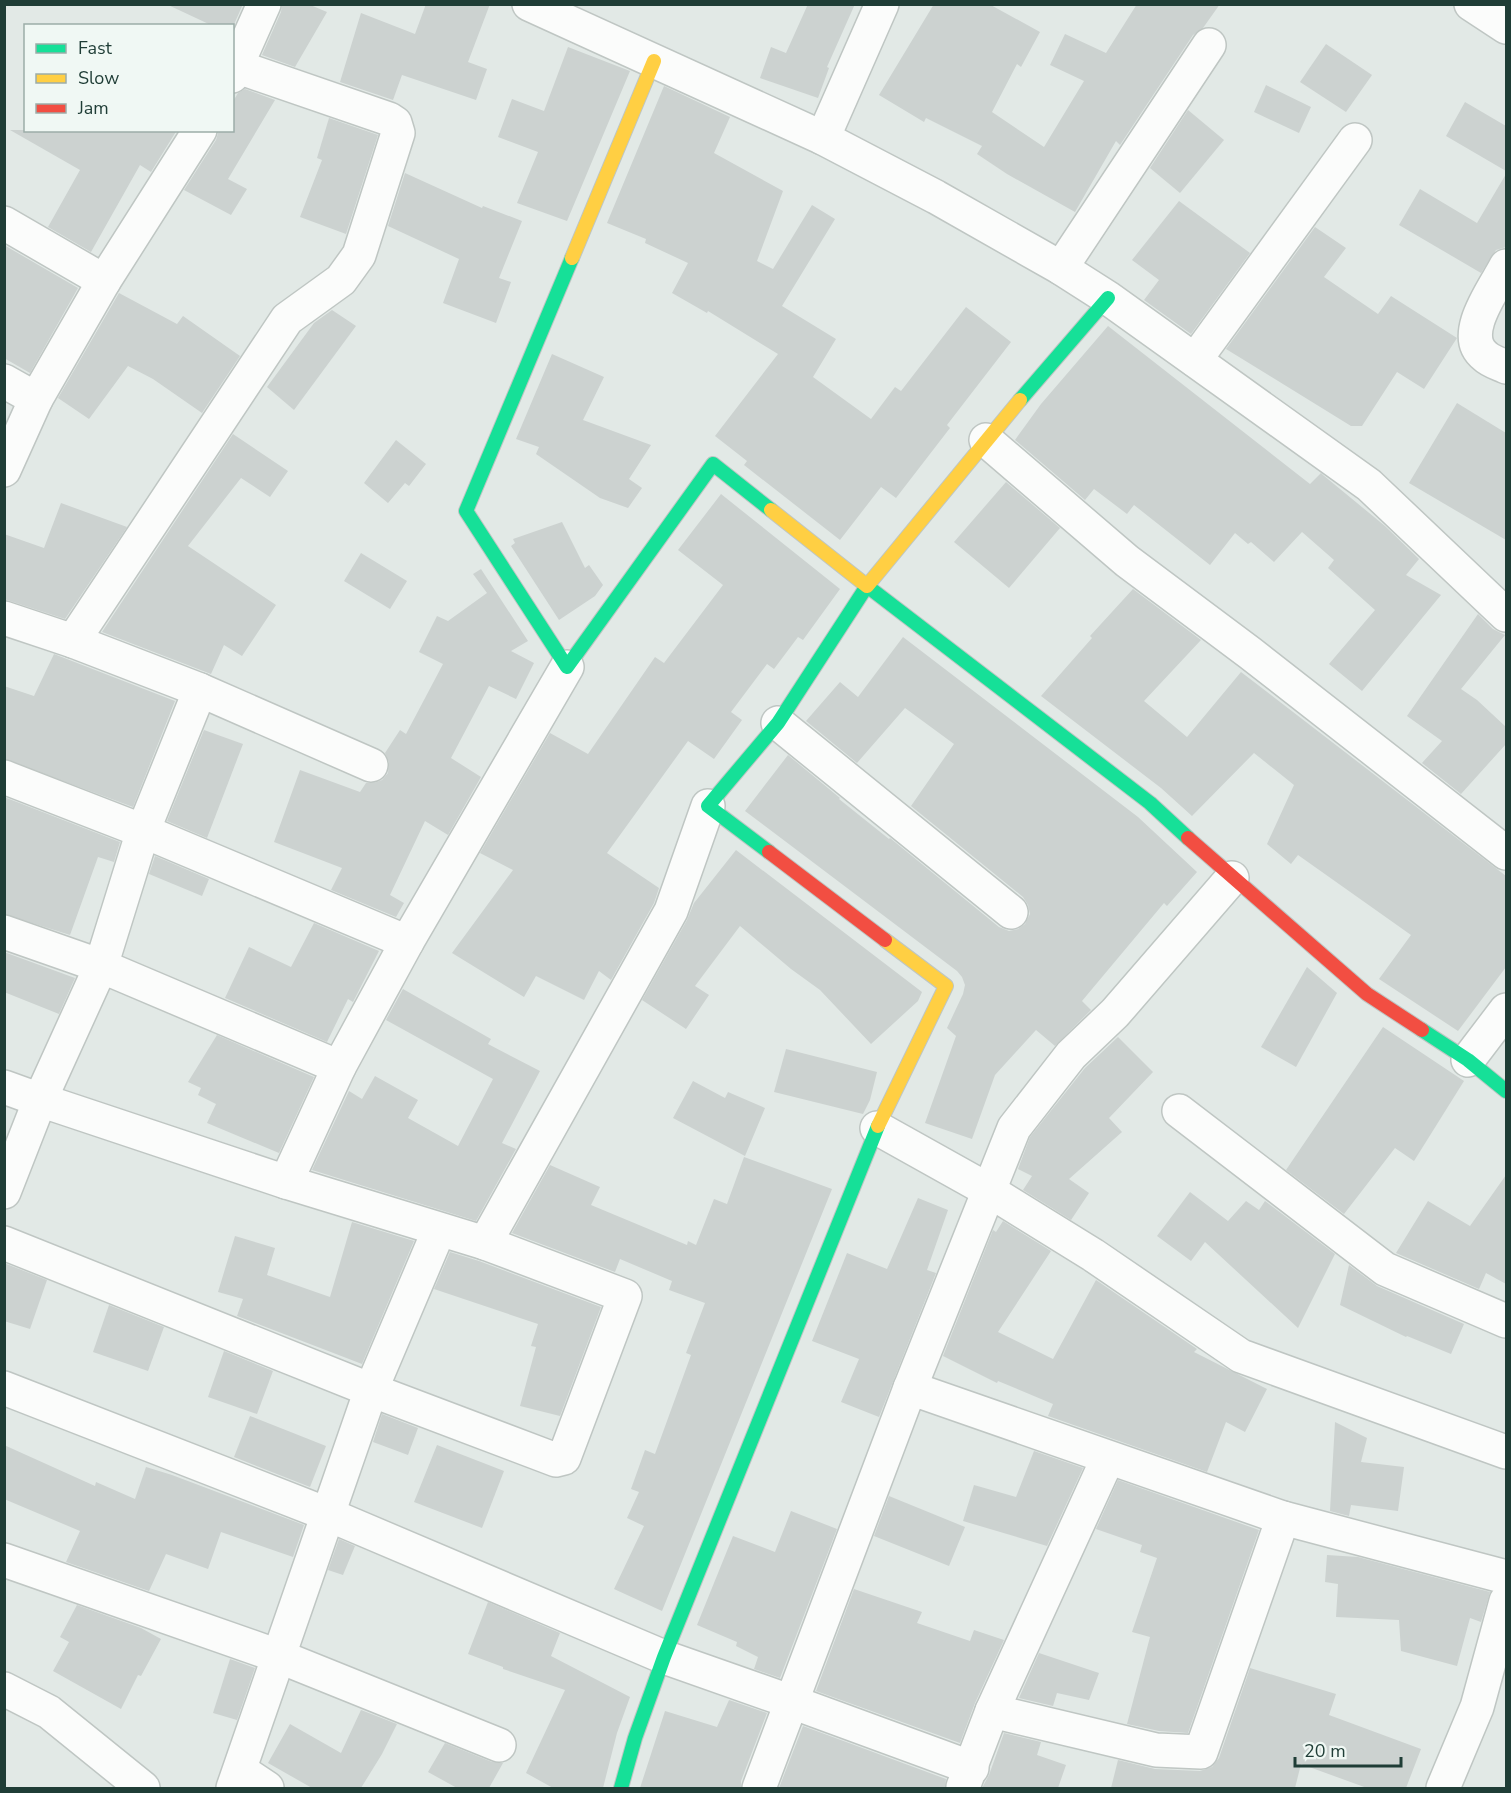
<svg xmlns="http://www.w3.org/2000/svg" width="1511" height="1793" viewBox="0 0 1511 1793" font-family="'Nunito Sans',sans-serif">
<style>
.building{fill:#ccd2d0}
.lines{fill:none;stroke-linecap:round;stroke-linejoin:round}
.street-casing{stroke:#bfc6c3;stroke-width:36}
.fast-casing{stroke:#bec6c3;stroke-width:16}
.slow-casing{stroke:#bec6c3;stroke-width:16}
.jam-casing{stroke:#bec6c3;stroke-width:16}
.street{stroke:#fbfcfb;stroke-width:33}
.fast{stroke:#16e098;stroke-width:14}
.slow{stroke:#ffcf43;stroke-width:14}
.jam{stroke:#f24e42;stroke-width:14}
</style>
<rect width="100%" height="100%" fill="#e2e9e6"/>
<g class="building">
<path d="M166 4H243L232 29V26H213Z"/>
<path d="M282 4H308L327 12 295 67 262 55 281 12Z"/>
<path d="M426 4H490L468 62 487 69 476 100 402 75 393 100 340 82 361 13 415 34Z"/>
<path d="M808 4H855L827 67 829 68 818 98 760 78 771 47 786 53Z"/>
<path d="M934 4H989L1040 32 1021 67 1017 64 992 112 1044 147 1084 81 1050 65 1065 34 1106 53 1137 4H1220L1203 28 1193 35 1120 145 1116 141 1075 212 1007 174 977 154 982 146 926 118 924 122 879 95Z"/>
<path d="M1326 44 1372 75 1346 112 1300 82Z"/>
<path d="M568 47 630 71 567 221 517 203 538 152 498 137 512 99 544 111Z"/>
<path d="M1266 85 1311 107 1299 133 1254 112Z"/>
<path d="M664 86 730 117 714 153 783 191 757 261 773 269 812 205 835 219 782 306 836 339 813 377 871 419 895 387 901 391 966 307 1011 342 947 425 950 428 896 498 881 487 840 540 744 465 747 461 715 436 778 354 708 311 707 313 672 293 688 263 645 243 646 239 607 223Z"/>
<path d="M245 89 275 100 228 179 247 189 231 215 184 190 216 140 219 130H232V103L238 93Z"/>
<path d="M1465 102 1506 126V171L1446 136Z"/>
<path d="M1188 110 1224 140 1180 193 1150 168Z"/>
<path d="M329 118 378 135 346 234 300 217 322 160 317 158Z"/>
<path d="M10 130H177L151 172 140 165 91 252 48 227 80 170Z"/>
<path d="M405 173 482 208 483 206 522 221 499 278 511 282 496 323 443 303 459 259 388 226Z"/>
<path d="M1506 174V247L1496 250 1481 273 1399 225 1420 189 1477 223Z"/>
<path d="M1179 201 1250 253 1191 334 1144 300 1159 280 1132 260Z"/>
<path d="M1315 227 1346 248 1324 277 1378 314 1391 296 1457 338 1424 389 1397 372 1362 426H1351L1226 349Z"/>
<path d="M4 245 78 288 30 373 4 358Z"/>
<path d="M119 293 177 324 183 316 240 356 202 413 153 379 128 366 89 419 58 398Z"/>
<path d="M332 310 356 326 294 410 267 387 314 323Z"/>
<path d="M1108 326 1310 484 1321 473 1323 475 1385 526 1419 559 1406 575 1441 595 1362 691 1329 664 1375 610 1328 568 1334 560 1302 532 1274 562 1251 542 1248 544 1235 533 1210 565 1134 505 1127 514 1094 489 1085 500 1015 440 1041 404Z"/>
<path d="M552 354 604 377 583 420 651 445 629 479 642 488 628 508 600 498 536 454 539 447 516 439Z"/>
<path d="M1457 403 1506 433V540L1409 483Z"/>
<path d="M233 434 288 471 270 497 241 478 188 546 276 605 242 656 224 645 211 674 102 632Z"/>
<path d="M396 440 426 464 409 486 405 483 388 503 364 483Z"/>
<path d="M1006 482 1060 528 1009 588 954 542Z"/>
<path d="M721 494 840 589 803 640 798 637 774 669 767 664 731 712 742 720 714 759 688 741 607 853 659 888 654 903 611 980 599 971 584 1000 536 976 524 997 452 953 513 870 480 853 550 733 588 754 655 657 664 663 723 585 678 550Z"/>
<path d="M61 503 127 527 65 619 4 599V534L44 548Z"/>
<path d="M562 522 585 568 589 565 603 585 595 596 559 620 511 546 515 543 513 539Z"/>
<path d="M361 553 407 581 390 609 344 581Z"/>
<path d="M481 569 528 641 511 651 534 663 516 699 489 686 451 758 481 777 448 835 425 821 390 895 404 903 396 917 331 890 342 868 274 842 300 770 360 792 366 783H374L382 780 388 773 389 762 385 753 400 730 406 734 443 664 419 652 437 616 448 621 487 593 473 574Z"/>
<path d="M1133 589 1201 640 1144 701 1187 737 1241 672 1506 876V967L1458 1031 1379 979 1411 935 1298 855 1291 864 1267 844 1294 785 1254 753 1192 816 1161 788 1041 696 1092 638 1090 636Z"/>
<path d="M1478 614 1493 629 1505 635 1461 689 1477 700 1506 727V744L1461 794 1422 763 1442 741 1407 716Z"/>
<path d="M903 637 1138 817 1197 872 1167 906 1164 903 1082 1001 1091 1010 1055 1046 1036 1030 995 1075 972 1139 925 1123 956 1036 947 1028 963 994 965 985 962 977 957 971 745 811 788 755 840 798 839 799 889 839 890 838 999 927 1009 931 1018 929 1025 924 1030 914 1028 905 1023 897 911 806 954 744 905 708 857 763 806 721 840 682 858 697Z"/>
<path d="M54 654 175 701 133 807 4 759V686L34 696Z"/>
<path d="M204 730 243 744 207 838 167 821Z"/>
<path d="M4 797 120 842 114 862 98 857 70 935 4 914Z"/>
<path d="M736 850 922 992 918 1001 871 1044 820 990 791 969 740 926 695 986 709 995 686 1029 642 1000 687 920 694 903Z"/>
<path d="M155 856 209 879 202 896 149 874Z"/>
<path d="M314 923 379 951 353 1002 348 999 327 1042 225 998 249 947 291 967Z"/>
<path d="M4 952 75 978 59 1014 4 992Z"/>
<path d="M1307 967 1337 993 1296 1067 1261 1047Z"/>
<path d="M403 989 491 1039 488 1044 540 1071 502 1143 516 1149 476 1221 312 1170 349 1091 362 1099 375 1076 418 1100 408 1118 458 1146 493 1079 386 1020Z"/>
<path d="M1383 1027 1464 1081 1414 1161 1395 1148 1344 1214 1286 1170Z"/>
<path d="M217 1035 314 1077 279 1153 207 1123 216 1104 198 1095 201 1088 188 1082Z"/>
<path d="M1118 1037 1153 1072 1109 1118 1122 1132 1069 1179 1089 1193 1071 1220 1023 1190 1032 1176 1018 1169 1030 1137 1085 1068Z"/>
<path d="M786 1049 877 1072 870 1100 863 1114 774 1092Z"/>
<path d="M693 1081 725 1098 728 1092 765 1108 745 1156 673 1118Z"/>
<path d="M744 1157 832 1189 662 1611 614 1589 644 1526 627 1518 639 1492 631 1489 645 1450 655 1454 691 1355 686 1353 705 1303 669 1290 672 1281 620 1259 615 1272 512 1233 550 1165 600 1187 591 1205 687 1245 688 1241 696 1245 714 1199 727 1204Z"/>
<path d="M1506 1175V1284L1486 1273 1479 1289 1396 1253 1428 1201 1470 1226Z"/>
<path d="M1190 1192 1228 1221 1246 1201 1259 1210 1265 1201 1335 1254 1298 1328 1205 1242 1191 1261 1157 1236Z"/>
<path d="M918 1198 948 1210 927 1270 936 1273 879 1417 841 1402 859 1359 812 1341 847 1253 887 1269Z"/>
<path d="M1003 1221 1051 1251 998 1332 1053 1359 1096 1280 1197 1349 1194 1352 1267 1389 1245 1432 1226 1422 1207 1472 1048 1416 1053 1404 998 1381 997 1383 943 1356 993 1230 996 1232Z"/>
<path d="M352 1222 414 1241 362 1364 237 1316 243 1299 218 1292 235 1236 275 1248 267 1275 330 1297Z"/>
<path d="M450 1252 479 1261 601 1307 560 1416 520 1406 536 1347 531 1346 538 1324 434 1289Z"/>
<path d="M4 1263 47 1280 30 1329 4 1321Z"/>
<path d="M1349 1265 1377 1286 1464 1324 1451 1354 1407 1336 1406 1337 1340 1305Z"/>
<path d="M109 1305 164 1327 148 1371 93 1352Z"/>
<path d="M224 1351 273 1371 257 1414 208 1397Z"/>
<path d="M382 1414 418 1428 408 1455 373 1442Z"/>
<path d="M250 1416 326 1446 310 1487 234 1457Z"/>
<path d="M1335 1422 1367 1438 1361 1462 1404 1467 1398 1511 1351 1505 1349 1516 1330 1511Z"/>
<path d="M4 1445 95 1486 96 1482 135 1499 146 1467 172 1475 304 1525 293 1557 221 1532 208 1569 166 1554 149 1591 66 1562 80 1531 4 1499Z"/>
<path d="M437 1445 504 1471 482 1528 414 1502Z"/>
<path d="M1034 1451 1083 1468 1047 1546 963 1521 974 1485 1016 1497Z"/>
<path d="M1118 1480 1259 1530 1188 1733 1159 1731 1127 1724 1150 1637 1132 1632 1157 1558 1140 1552 1142 1545 1096 1529Z"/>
<path d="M889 1496 965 1527 949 1566 874 1536Z"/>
<path d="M791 1511 837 1529 780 1678 754 1669 758 1657 736 1646 737 1642 697 1625 733 1536 775 1552Z"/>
<path d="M339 1539 355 1546 343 1575 328 1570Z"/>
<path d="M1327 1555 1358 1557 1490 1592 1481 1622 1470 1618 1457 1666 1401 1651 1399 1620 1336 1617 1338 1584 1325 1582Z"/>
<path d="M854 1589 922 1612 917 1623 970 1641 974 1630 1004 1640 975 1703 960 1743 816 1691Z"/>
<path d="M488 1602 560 1633 551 1656 630 1697 617 1733 603 1788H553L526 1773 565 1690 503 1669V1667L468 1654Z"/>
<path d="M77 1605 141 1628 161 1639 141 1676 138 1675 121 1709 53 1671 69 1642 60 1637Z"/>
<path d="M1039 1653 1099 1673 1089 1700 1057 1693 1053 1706 1019 1698Z"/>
<path d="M230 1659 255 1668 237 1720 213 1713Z"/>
<path d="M1250 1668 1336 1694 1329 1715 1421 1749 1406 1788H1367L1301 1764 1295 1788H1111L1118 1760 1155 1769 1200 1771 1212 1767 1219 1758Z"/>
<path d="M729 1700 767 1713 741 1781V1788H640L665 1711 717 1727Z"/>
<path d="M361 1710 397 1724 382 1754 361 1788H312L268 1763 290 1724 341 1753Z"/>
<path d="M803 1726 946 1779 945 1788H779Z"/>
<path d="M1004 1733 1041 1742 1037 1755 1066 1765 1058 1788H982L989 1775Z"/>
<path d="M445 1743 492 1762 503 1763 489 1788H457L428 1772Z"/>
</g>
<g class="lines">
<defs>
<g id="street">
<path d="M529 4 823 138 936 197 1061 268 1108 298 1369 485 1506 615"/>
<path d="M1471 4 1506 27"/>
<path d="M232 76 264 4"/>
<path d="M823 138 882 4"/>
<path d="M4 223 104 281"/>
<path d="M1506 266C1495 288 1458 335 1485 356 1490 361 1500 364 1506 367"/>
<path d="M1061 268 1209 45"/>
<path d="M1195 360 1355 140"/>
<path d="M4 381 36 399 104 281 200 130"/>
<path d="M986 440 1127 561 1250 653 1506 853"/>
<path d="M4 470 36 399"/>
<path d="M4 618 73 641 200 690 371 765"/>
<path d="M73 641 287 319 341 280 359 255 398 133 395 123 389 119 238 67"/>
<path d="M778 723 1011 912"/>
<path d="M4 777 143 831 407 942"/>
<path d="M4 932 101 966 143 831 200 690"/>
<path d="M1468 1060 1506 1010"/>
<path d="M4 1087 40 1100 101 966 339 1067"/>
<path d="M1179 1111 1385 1269 1506 1321"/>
<path d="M877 1128 988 1190 1093 1255 1241 1356 1506 1452"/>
<path d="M4 1192 40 1100 286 1182 339 1067 407 942 567 667"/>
<path d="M4 1243 371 1390 556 1460 564 1458 625 1296 485 1243 286 1182"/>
<path d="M485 1243 671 911 708 806"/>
<path d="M4 1388 327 1514 664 1657 792 1702 972 1768"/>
<path d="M910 1388 1283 1518 1506 1577"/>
<path d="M4 1560 278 1656 499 1745"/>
<path d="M4 1689 49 1712 143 1788"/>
<path d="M992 1711 1156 1750 1201 1752 1283 1518"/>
<path d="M240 1770 267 1788"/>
<path d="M963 1787 992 1711 1108 1458"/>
<path d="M233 1788 371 1390 439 1230"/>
<path d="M759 1788 910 1388 1014 1128 1071 1055 1115 1013 1232 878"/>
<path d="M1443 1788 1477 1707 1506 1601"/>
</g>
<g id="fast">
<path d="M572 258 466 511 567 667 713 464 771 510"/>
<path d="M1020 400 1108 298"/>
<path d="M769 852 708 806 778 723 867 586 1150 803 1188 838"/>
<path d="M1422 1030 1468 1060 1506 1091"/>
<path d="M621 1788 635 1738 664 1657 878 1126"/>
</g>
<g id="slow">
<path d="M572 258 654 61"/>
<path d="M771 510 867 586 1020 400"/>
<path d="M878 1126 946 986 885 940"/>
</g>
<g id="jam">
<path d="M1188 838 1367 994 1422 1030"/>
<path d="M769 852 885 940"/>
</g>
</defs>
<use href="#street" class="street-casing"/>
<use href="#fast" class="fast-casing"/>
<use href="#slow" class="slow-casing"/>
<use href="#jam" class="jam-casing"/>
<use href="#street" class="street"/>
<use href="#fast" class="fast"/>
<use href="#slow" class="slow"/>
<use href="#jam" class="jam"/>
</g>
<rect width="1511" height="1793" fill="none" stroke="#1f3d36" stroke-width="12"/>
<rect x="24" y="24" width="210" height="108" fill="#f0f8f4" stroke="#9cada8" stroke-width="1.5"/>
<rect x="36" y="44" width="30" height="9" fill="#16e098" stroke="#9cada8" stroke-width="1.5"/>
<text x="78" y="54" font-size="18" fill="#1f3d36">Fast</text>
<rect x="36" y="74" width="30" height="9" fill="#ffcf43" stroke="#9cada8" stroke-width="1.5"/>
<text x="78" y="84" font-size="18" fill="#1f3d36">Slow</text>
<rect x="36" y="104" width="30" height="9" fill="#f24e42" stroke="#9cada8" stroke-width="1.5"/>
<text x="78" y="114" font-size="18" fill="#1f3d36">Jam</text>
<path d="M1295 1757v9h106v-9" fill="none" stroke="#1f3d36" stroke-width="3"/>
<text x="1304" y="1757" font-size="18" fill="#1f3d36" stroke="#f0f8f4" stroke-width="4.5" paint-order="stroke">20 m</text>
</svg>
